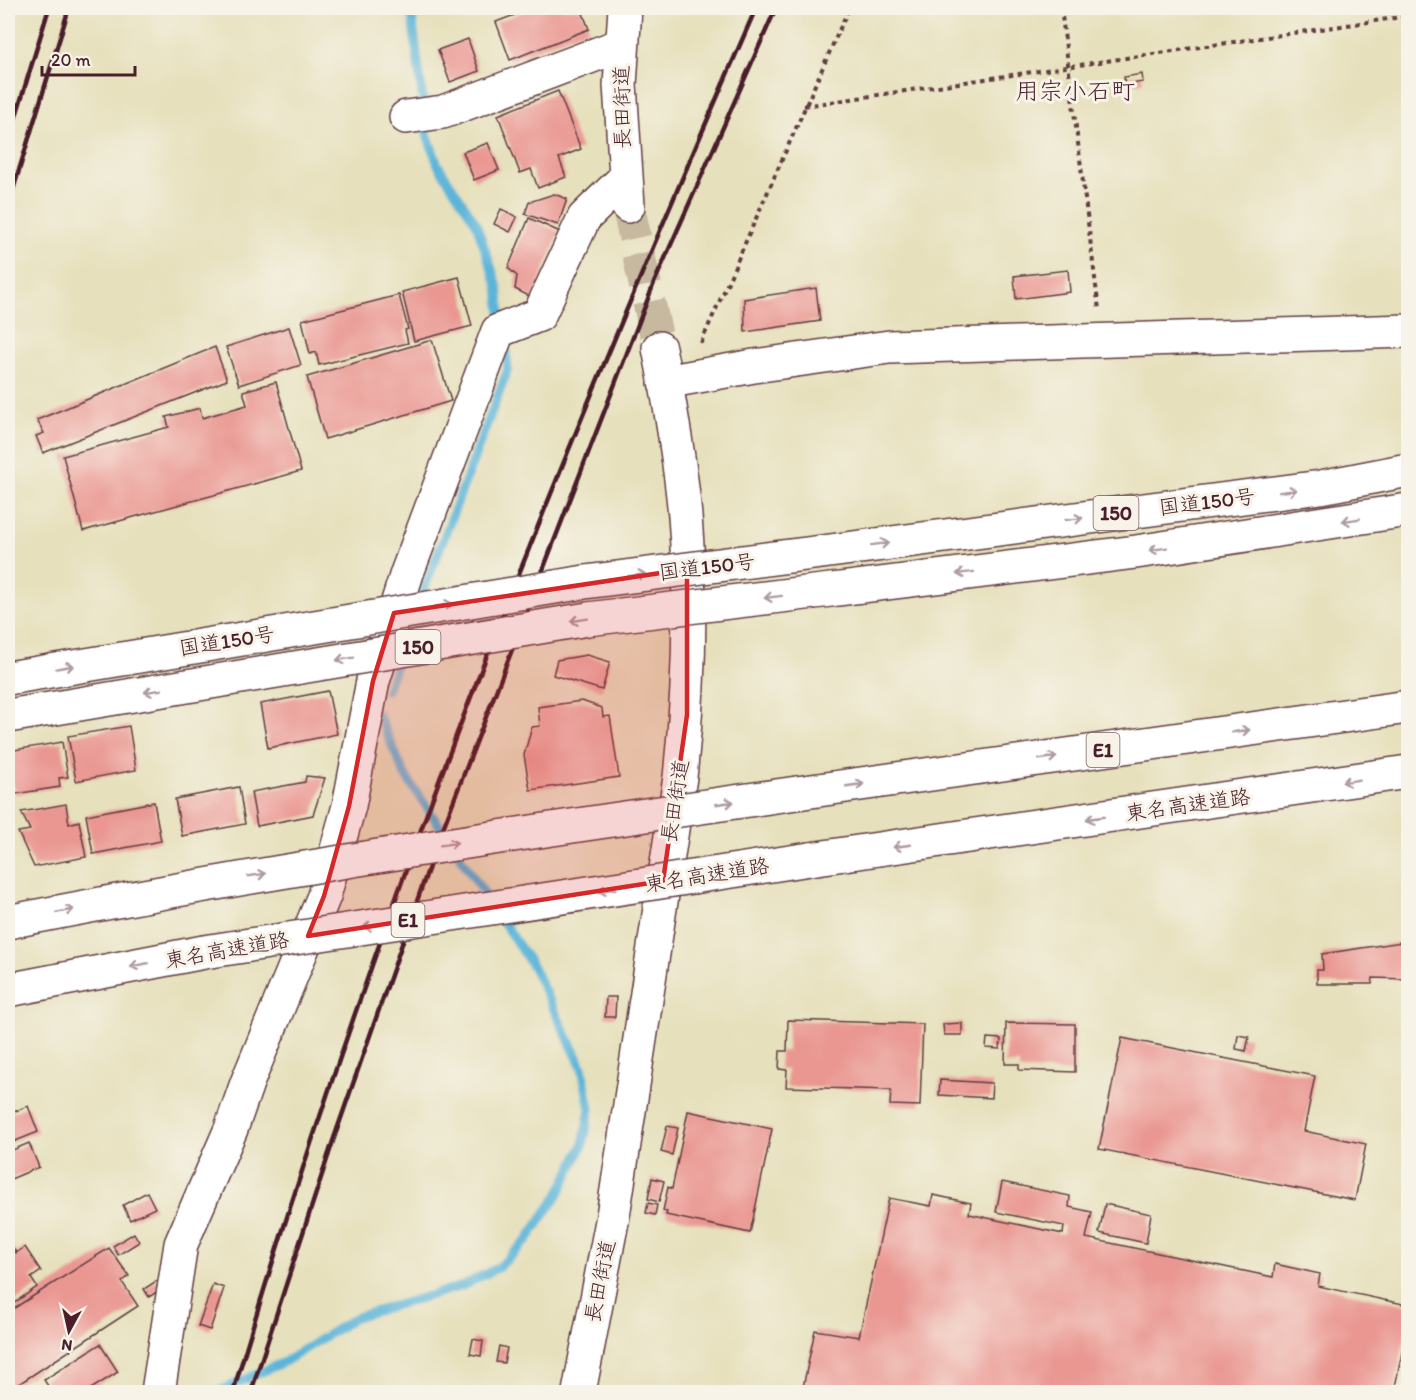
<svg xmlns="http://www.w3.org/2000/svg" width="1416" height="1400" viewBox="0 0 1416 1400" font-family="Itim,'Klee One',sans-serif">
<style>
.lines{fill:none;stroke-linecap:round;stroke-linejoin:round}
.stream{stroke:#5cb5d9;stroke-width:9}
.building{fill:#ea9792}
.secondary-tunnel{stroke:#c7b99f;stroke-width:33;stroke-dasharray:33 16;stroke-linecap:butt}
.street-casing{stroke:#613c41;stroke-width:36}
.secondary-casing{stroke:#613c41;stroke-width:36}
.highway-casing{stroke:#613c41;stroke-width:36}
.path{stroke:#613c41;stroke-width:4;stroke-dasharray:4.5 4.5;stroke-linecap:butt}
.street{stroke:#fff;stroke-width:33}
.secondary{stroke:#fff;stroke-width:33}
.highway{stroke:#fff;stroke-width:33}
.rail{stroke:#4a1f2b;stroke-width:4.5}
.highway-bridge-casing{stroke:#613c41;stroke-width:36;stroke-linecap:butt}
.highway-bridge{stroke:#fff;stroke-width:33}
.oneway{stroke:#ae9aa0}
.marked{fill:#d62828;fill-opacity:0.2;stroke:#d62828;stroke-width:4.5;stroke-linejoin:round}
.labels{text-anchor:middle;stroke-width:6;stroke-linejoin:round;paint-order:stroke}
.shield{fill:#f7f3e8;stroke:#7e5f64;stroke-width:1.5}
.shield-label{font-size:20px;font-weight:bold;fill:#4a1f2b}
.street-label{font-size:21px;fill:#4a1f2b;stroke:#f7f3e8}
.quarter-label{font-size:24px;fill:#4a1f2b;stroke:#f7f3e8}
</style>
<rect width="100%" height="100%" fill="#f7f3e8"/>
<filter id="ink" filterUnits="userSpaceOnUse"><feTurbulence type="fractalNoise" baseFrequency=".0167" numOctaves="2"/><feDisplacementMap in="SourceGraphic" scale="12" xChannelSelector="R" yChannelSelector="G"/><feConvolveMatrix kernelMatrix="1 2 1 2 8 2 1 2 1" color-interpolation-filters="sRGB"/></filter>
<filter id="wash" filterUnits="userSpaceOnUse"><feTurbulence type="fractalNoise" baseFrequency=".008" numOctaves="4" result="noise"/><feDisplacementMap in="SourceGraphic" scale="24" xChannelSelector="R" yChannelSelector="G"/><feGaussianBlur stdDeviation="1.35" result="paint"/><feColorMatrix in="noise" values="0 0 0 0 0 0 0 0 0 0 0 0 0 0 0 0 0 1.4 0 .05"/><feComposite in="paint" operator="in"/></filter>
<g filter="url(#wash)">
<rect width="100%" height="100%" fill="#e6e0bc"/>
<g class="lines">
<g class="stream">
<path d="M411 8 427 134 438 165 476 223 498 287 502 322"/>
<path d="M419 603 508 369 505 345"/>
<path d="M387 690 399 658"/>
<path d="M378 714 405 775 447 837"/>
<path d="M456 851 490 902"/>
<path d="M217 1392 286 1361 356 1317 462 1286 499 1267 527 1240 558 1195 583 1145 590 1109 582 1067 533 967 498 914"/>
</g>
</g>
<g id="blocks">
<g class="building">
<path d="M456 8H481L459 16Z"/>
<path d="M533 8H581L589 29 510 60 496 22Z"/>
<path d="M468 39 479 71 450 82 438 50Z"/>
<path d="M1142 74 1143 82 1125 85 1124 77Z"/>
<path d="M558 91 581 149 559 158 566 177 538 188 531 169 520 173 498 115Z"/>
<path d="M488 143 499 170 474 180 463 152Z"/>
<path d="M554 194 567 199 558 225 525 214 529 202Z"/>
<path d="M501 209 517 217 510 232 494 224Z"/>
<path d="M529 218 560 232 533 298 515 289 517 276 508 268Z"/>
<path d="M1068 270 1070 292 1016 299 1014 276Z"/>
<path d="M459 277 472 326 414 341 402 292Z"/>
<path d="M816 288 820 321 745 332 744 299Z"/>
<path d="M399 295 408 329 405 330 408 343 319 365 316 352 310 354 302 320Z"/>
<path d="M289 327 301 365 239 385 226 347Z"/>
<path d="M432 340 451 401 325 439 307 377Z"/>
<path d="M215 347 227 380 43 453 36 436 44 433 37 420Z"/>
<path d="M276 382 301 471 83 531 63 456 169 427 166 417 200 408 202 418 247 405 243 391Z"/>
<path d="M587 655 610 662 602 690 553 675 557 660Z"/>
<path d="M328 691 337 734 268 748 260 704Z"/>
<path d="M582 701 602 708 603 717 610 716 619 777 530 790 524 755 532 727 540 726 538 707Z"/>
<path d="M129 726 136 770 76 781 68 736Z"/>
<path d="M62 742 68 777 59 778 60 787 15 794 8 751Z"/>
<path d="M306 776 325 778 313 815 257 826 251 792 305 782Z"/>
<path d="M239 787 245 824 182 836 175 799Z"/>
<path d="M154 802 161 841 93 854 86 815Z"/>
<path d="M66 804 69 824 79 821 86 857 34 867 18 832 30 830 21 812Z"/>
<path d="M1408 941V979L1373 978 1372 984H1317V970H1323L1322 954Z"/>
<path d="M606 997H616L615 1017H605Z"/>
<path d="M788 1020 923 1024 920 1106 890 1105 891 1090 786 1087 787 1070 779 1069 780 1051H787Z"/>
<path d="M962 1023V1035H944L943 1024Z"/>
<path d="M1006 1023 1075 1024V1072L1019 1070V1064H1005Z"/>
<path d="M1238 1035 1249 1037 1246 1051 1236 1049Z"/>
<path d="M987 1038 1001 1039 1000 1049 986 1048Z"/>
<path d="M1122 1038 1315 1076 1304 1131 1366 1144 1355 1200 1099 1149Z"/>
<path d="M940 1080 992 1083 991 1098 939 1095Z"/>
<path d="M28 1106 38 1132 8 1144V1114Z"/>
<path d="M688 1111 772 1129 750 1233 666 1215 667 1212 663 1211 668 1187 672 1189Z"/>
<path d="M667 1126 678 1128 672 1155 661 1152Z"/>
<path d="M29 1143 39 1167 11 1179 8 1171V1152Z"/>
<path d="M652 1178 664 1181 659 1202 648 1199Z"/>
<path d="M1002 1182 1070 1196 1069 1207 1092 1212 1086 1238 1273 1277 1275 1264 1320 1274 1318 1286 1408 1305V1323L1394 1392H802L815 1330 859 1337 889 1198 931 1206 933 1195 971 1203 969 1214 1063 1234 1064 1226 996 1212Z"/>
<path d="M147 1192 155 1208 130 1220 123 1205Z"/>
<path d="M648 1203 657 1205 655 1215 646 1213Z"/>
<path d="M1105 1204 1151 1214 1146 1243 1099 1233Z"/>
<path d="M134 1233 139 1242 118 1255 113 1246Z"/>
<path d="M8 1240 16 1253 25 1247 41 1271 31 1278 37 1287 8 1307Z"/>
<path d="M109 1248 129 1276 122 1282 138 1306 8 1391V1312Z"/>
<path d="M161 1278 166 1286 149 1297 144 1289Z"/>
<path d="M213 1284 224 1288 210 1330 198 1326Z"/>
<path d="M473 1339 483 1341 481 1356 470 1354Z"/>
<path d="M100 1344 118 1372 86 1392H52L44 1380Z"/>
<path d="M499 1346 507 1348 504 1363 496 1362Z"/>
<path d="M32 1385 37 1392H21Z"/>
</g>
</g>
</g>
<g filter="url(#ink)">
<use href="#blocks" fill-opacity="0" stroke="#613c41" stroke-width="1.5"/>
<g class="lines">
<path class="secondary-tunnel" d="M628 206 659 348"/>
<defs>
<g id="street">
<path d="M406 117 443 112 621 45"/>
<path d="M665 382 754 366 889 347 1408 331"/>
<path d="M158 1392 181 1244 231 1129 247 1083 324 896 349 806 373 681 407 573 498 331 539 315 584 218 625 178"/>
</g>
<g id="secondary">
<path d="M625 8 620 85 628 206"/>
<path d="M579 1392 613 1216 680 777C689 691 692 603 685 516 680 460 670 403 659 348"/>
</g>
<g id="highway">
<path d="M822 552 1321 487 1408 470"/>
<path d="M831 590 1136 552 1408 510"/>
<path d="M797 793 1408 707"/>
<path d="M810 859 1408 772"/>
</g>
</defs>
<use href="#street" class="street-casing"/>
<use href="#secondary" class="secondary-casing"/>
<use href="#highway" class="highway-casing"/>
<g class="path">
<path d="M1061 8 1099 310"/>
<path d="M804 106 1408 16"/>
<path d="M701 343 849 8"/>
</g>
<use href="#street" class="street"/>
<use href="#secondary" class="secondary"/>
<use href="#highway" class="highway"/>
<g class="rail">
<path d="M8 142 49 8"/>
<path d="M8 206 69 8"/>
<path d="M233 1392C373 919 558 460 756 8"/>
<path d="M251 1392 333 1141 438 841 654 283 776 8"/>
</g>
<defs>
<g id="highway-bridge">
<path d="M8 678 585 582 822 552"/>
<path d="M8 716 588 619 831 590"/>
<path d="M8 922C269 870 533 831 797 793"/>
<path d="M8 990 204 952 810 859"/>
</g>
</defs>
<use href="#highway-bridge" class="highway-bridge-casing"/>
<use href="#highway-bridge" class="highway-bridge"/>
</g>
<defs><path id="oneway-shaft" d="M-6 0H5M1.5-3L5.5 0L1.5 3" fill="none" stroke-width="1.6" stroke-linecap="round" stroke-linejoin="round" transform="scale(1.5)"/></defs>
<g class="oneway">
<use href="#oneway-shaft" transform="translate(1288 491) rotate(-7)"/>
<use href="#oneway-shaft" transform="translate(1074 519) rotate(-7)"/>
<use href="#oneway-shaft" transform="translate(1351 520) rotate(171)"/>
<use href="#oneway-shaft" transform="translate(880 544) rotate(-7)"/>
<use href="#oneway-shaft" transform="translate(1158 549) rotate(171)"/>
<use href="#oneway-shaft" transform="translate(965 573) rotate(173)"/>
<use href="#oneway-shaft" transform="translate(637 575) rotate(-7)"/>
<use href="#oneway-shaft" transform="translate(773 597) rotate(173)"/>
<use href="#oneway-shaft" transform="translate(444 605) rotate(-9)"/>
<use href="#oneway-shaft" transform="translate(579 620) rotate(171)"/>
<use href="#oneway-shaft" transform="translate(345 659) rotate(171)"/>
<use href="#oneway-shaft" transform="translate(65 667) rotate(-10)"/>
<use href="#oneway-shaft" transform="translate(153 691) rotate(171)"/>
<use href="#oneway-shaft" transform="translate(1241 731) rotate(-8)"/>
<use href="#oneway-shaft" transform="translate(1048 758) rotate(-8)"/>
<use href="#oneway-shaft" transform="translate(1351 781) rotate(171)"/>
<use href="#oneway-shaft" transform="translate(855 785) rotate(-8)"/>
<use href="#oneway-shaft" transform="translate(725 803) rotate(-8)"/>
<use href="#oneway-shaft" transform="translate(1095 818) rotate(172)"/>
<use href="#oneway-shaft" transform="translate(449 844) rotate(-9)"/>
<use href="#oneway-shaft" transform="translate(902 846) rotate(172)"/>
<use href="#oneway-shaft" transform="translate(257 875) rotate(-9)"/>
<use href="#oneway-shaft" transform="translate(607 890) rotate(171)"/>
<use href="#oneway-shaft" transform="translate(65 911) rotate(-11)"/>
<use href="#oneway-shaft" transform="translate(372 926) rotate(171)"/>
<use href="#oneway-shaft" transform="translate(139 965) rotate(169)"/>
</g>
</g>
<path class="marked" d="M687 569V715L663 881 308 936 324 896 349 806 373 681 394 613Z"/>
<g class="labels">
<g class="shield">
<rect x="1093.5" y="496" width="45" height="34" rx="4.5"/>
<rect x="395.5" y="630" width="45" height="34" rx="4.5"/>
<rect x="1086.5" y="733" width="33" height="34" rx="4.5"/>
<rect x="391.5" y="903" width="33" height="34" rx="4.5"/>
</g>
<g class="shield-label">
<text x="1116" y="520">150</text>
<text x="418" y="654">150</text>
<text x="1103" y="757">E1</text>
<text x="408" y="927">E1</text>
</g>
<g class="street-label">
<text transform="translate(622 107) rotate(-91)" y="7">長田街道</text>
<text transform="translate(1207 502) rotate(-7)" y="7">国道150号</text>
<text transform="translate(707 567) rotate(-7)" y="7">国道150号</text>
<text transform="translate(227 641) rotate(-9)" y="7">国道150号</text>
<text transform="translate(675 801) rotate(-81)" y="7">長田街道</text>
<text transform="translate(1188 805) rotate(-8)" y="7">東名高速道路</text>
<text transform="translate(707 875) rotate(-9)" y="7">東名高速道路</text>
<text transform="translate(227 950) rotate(-10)" y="7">東名高速道路</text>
<text transform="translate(600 1281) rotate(-79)" y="7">長田街道</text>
</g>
<g class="quarter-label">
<text x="1075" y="99">用宗小石町</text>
</g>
</g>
<rect width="1416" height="1400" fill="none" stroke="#f7f3e8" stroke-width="30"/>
<g transform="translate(69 1331) rotate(188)" stroke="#f7f3e8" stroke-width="4.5" paint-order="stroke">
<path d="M0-4.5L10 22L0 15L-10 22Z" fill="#4a1f2b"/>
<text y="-9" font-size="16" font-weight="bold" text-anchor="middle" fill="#4a1f2b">N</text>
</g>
<path d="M42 66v9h93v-9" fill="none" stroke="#4a1f2b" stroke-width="3"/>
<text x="51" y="66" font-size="18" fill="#4a1f2b" stroke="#f7f3e8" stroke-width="4.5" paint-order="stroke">20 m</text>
</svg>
